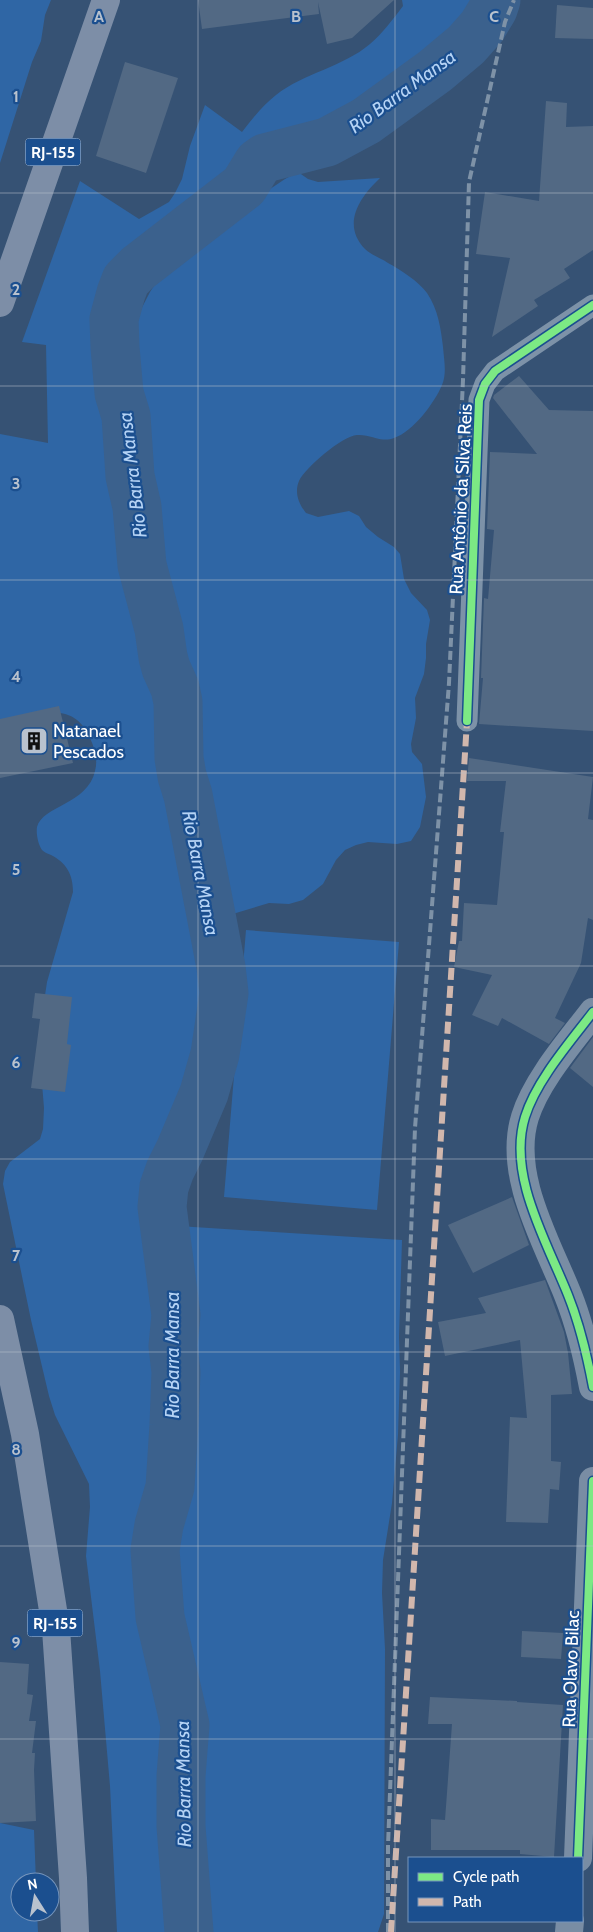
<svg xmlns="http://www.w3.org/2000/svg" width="593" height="1932" viewBox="0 0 593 1932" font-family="Cabin,sans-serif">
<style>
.green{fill:#2f66a5}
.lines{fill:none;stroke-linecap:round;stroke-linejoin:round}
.river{stroke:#3b618d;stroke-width:49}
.building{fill:#526984}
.street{stroke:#7d92a8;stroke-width:21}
.secondary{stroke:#798da4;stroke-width:28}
.primary{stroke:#7d8ea7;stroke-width:28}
.rail{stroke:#7e92a7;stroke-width:4;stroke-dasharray:9 4;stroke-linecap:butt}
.quiet{stroke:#d1b7ad;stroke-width:6;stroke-dasharray:12 6;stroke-linecap:butt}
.cycleway-casing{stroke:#1b4f8f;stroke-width:11}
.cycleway{stroke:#7ce984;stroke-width:8}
.grid{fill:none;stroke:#b9c2ce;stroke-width:1;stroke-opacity:0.55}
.labels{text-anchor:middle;stroke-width:4.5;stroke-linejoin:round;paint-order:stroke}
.shield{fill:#1b4f8f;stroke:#bbcadd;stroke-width:1}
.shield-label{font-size:16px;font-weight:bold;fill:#fff}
.street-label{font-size:18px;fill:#fff;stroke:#1b4f8f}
.poi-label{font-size:18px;fill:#fff;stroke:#1b4f8f;text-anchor:start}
.water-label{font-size:19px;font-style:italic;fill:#b5d3f5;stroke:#1b4f8f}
.grid-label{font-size:16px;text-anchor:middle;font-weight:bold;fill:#b9c2ce;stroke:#1b4f8f;stroke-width:4.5;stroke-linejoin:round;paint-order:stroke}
</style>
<rect width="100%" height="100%" fill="#365274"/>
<g class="green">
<path d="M0 0H51L45 15 41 41 32 62 0 163Z"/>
<path d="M402 0H482C478 11 474 22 466 30 451 48 432 61 414 75 382 97 351 119 314 130 290 138 261 132 241 148L243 176 235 186 182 223 142 256 119 278 111 294 106 311 105 332 107 360 131 552 145 634 156 682 164 704 169 752 204 963 206 998 201 1048 195 1080 183 1110 153 1151 142 1219V1240L164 1314 166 1342V1412L156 1486 143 1529V1543L150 1622 177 1731 169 1757 167 1795 176 1932H117L110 1786 100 1671 86 1556 90 1507 89 1484 55 1415 49 1396 31 1320 3 1184 5 1171 10 1162 40 1139 43 1129 44 1108 41 1071 44 1002 47 982 73 892C73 875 67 863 51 855 48 854 44 852 42 850 38 844 36 834 37 827 42 806 88 804 95 771 98 760 95 749 90 738 72 697 34 716 0 724V434L48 443 46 345 22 342 80 181 139 219 169 202 175 193 182 179 190 146 205 105 242 132C252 119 263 105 276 95 304 73 343 67 370 44 383 33 393 19 403 6Z"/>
<path d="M298 172 308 179 318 182 380 178C360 197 341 224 365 249 371 255 381 258 388 263 401 270 418 281 427 293 438 309 441 329 443 347 444 360 447 373 442 385 435 402 413 432 394 438 381 443 371 434 357 435 342 436 305 468 299 481 294 493 299 504 306 513L318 517 349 511 359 516 366 527 378 537 394 547 400 554 404 579 411 593 427 610 430 620 426 644V658L424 674 415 698 416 718 411 744 412 752 422 764 426 797 420 827 411 841 397 844 368 842 356 845 345 850 336 860 323 884 303 900 289 904 269 903 226 916 192 763 184 696 153 566 149 513 131 379V345L135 321 150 292 166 267 184 251 243 207 285 179Z"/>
<path d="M246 930 399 942 377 1210 224 1197Z"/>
<path d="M178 1226 402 1240 399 1337 400 1372 398 1435 392 1503 383 1560 382 1593 385 1649 384 1914 378 1932H205L199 1801 200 1731 196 1678 171 1574 168 1547 183 1495 184 1340 186 1307Z"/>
<path d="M0 1823 34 1830 36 1882H20V1912H37L38 1932H0Z"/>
</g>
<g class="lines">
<path class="river" d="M189 1932 181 1826V1776L185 1725 160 1617 155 1550 159 1525 170 1487 174 1425 176 1372 173 1346 176 1315 162 1207 164 1187 170 1170 180 1150 204 1093 215 1054 224 993 221 967 188 795 182 776 179 758 178 702 175 688 166 668 163 657 159 629 142 565 137 507 130 476 126 416 119 393 115 347 114 319 121 293 126 280 138 268 244 186 258 163 265 158 327 142 366 121 435 71 466 45 482 27 493 9 496 0"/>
</g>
<g class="building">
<path d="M198 0H394L352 38 327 44 318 2 319 14 202 29Z"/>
<path d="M557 5 593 8V39L555 38Z"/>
<path d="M125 62 178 78 146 173 96 156Z"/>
<path d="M546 101 567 103 566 127 593 126V250L564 269 570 278 534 300 538 306 492 337 510 258 476 254 485 192 539 201Z"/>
<path d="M519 376 549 410 593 411V731L479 724 483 678H481L484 598 488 599 494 530 487 529 490 452 537 454 493 398 494 395Z"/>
<path d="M59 706 73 763 0 778V719Z"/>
<path d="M469 758 593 777 588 819 593 820V920L588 918 581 963 555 1018 565 1023 549 1044 502 1018 498 1026 472 1015 492 975 454 967 459 941H462L464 903 497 905 504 832H500L506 781H467Z"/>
<path d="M35 993 72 997 67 1044 71 1045 65 1092 31 1088 40 1019 32 1018Z"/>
<path d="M593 1037V1087L570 1068Z"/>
<path d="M512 1197 529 1245 473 1273 448 1225Z"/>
<path d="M545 1280 564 1332 568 1353 572 1394 551 1395V1461L561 1462 559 1490 550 1489 548 1523 506 1522 510 1417 527 1418 520 1340 445 1356 438 1322 486 1313 478 1298Z"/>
<path d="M522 1631 563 1633 561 1659 521 1657Z"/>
<path d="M0 1662 29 1664 27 1694 33 1695 29 1721H36L32 1753H35L34 1770 36 1821 0 1823Z"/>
<path d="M430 1697 517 1701V1702L563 1705 554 1857 520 1854V1850H431V1819L445 1820 452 1724H428Z"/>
</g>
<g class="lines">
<path class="street" d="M467 721 479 400 485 384 495 371 593 305"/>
<g class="secondary">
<path d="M593 1012C570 1042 536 1081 525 1117 507 1175 547 1242 568 1295 580 1325 587 1355 593 1387"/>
<path d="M578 1858 593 1481"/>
<path d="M569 1932 570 1921"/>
</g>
<g class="primary">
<path d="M0 303 106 0"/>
<path d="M0 1319 25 1434 56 1629 73 1878 75 1932"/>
</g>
<path class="rail" d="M388 1932V1846L415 1128 449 683 463 380 469 182 505 22 514 0"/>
<path class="quiet" d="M391 1932 467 721"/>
<defs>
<g id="cycleway">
<path d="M467 721 479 400 485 384 495 371 593 305"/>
<path d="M593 1012C570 1042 536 1081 525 1117 507 1175 547 1242 568 1295 580 1325 587 1355 593 1387"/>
<path d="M578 1858 593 1481"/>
</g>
</defs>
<use href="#cycleway" class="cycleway-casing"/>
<use href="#cycleway" class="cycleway"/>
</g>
<path class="grid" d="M198 0V1932M395 0V1932M0 193H593M0 386H593M0 580H593M0 773H593M0 966H593M0 1159H593M0 1352H593M0 1546H593M0 1739H593"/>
<defs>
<symbol id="building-square" viewBox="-11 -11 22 22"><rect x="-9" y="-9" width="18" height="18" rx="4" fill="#b9c2ce" stroke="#1b4f8f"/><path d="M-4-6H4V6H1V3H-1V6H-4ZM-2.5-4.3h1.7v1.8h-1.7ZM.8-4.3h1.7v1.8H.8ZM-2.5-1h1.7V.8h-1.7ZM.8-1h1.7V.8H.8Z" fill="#111"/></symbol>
</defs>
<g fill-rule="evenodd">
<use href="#building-square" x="18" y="725" width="32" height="32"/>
</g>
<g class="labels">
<g class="shield">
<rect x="25.5" y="138.5" width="55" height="27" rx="4"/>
<rect x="27.5" y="1609.5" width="55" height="27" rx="4"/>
</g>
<g class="shield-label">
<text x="53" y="158">RJ-155</text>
<text x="55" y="1629">RJ-155</text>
</g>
<g class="street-label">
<text transform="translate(461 499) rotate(-87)" y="6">Rua Antônio da Silva Reis</text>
<text transform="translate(571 1669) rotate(-88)" y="6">Rua Olavo Bilac</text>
</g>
<g class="poi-label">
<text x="53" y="737">Natanael<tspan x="53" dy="21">Pescados</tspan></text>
</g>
<g class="water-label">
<text transform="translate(402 91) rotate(-36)" y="7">Rio Barra Mansa</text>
<text transform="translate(132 475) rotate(-97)" y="7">Rio Barra Mansa</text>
<text transform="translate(201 873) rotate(79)" y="7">Rio Barra Mansa</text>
<text transform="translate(172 1355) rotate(-90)" y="7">Rio Barra Mansa</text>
<text transform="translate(183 1784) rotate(-91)" y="7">Rio Barra Mansa</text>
</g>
</g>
<g class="grid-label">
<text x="99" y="22">A</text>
<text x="296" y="22">B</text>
<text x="494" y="22">C</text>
<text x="16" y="102">1</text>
<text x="16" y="295">2</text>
<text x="16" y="489">3</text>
<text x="16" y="682">4</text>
<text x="16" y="875">5</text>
<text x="16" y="1068">6</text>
<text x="16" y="1261">7</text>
<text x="16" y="1455">8</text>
<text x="16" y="1648">9</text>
</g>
<rect x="408" y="1857" width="175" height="65" fill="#1b4f8f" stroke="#7695bc"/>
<rect x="418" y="1873" width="25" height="8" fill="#7ce984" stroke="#7695bc"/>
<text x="453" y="1882" font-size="15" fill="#ffffff">Cycle path</text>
<rect x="418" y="1898" width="25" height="8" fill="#d1b7ad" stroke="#7695bc"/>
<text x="453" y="1907" font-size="15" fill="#ffffff">Path</text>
<g transform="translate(35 1897) rotate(349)"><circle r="24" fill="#1b4f8f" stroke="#7695bc"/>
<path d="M0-4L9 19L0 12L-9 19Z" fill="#b9c2ce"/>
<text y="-8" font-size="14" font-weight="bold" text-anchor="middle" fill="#ffffff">N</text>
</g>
</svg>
